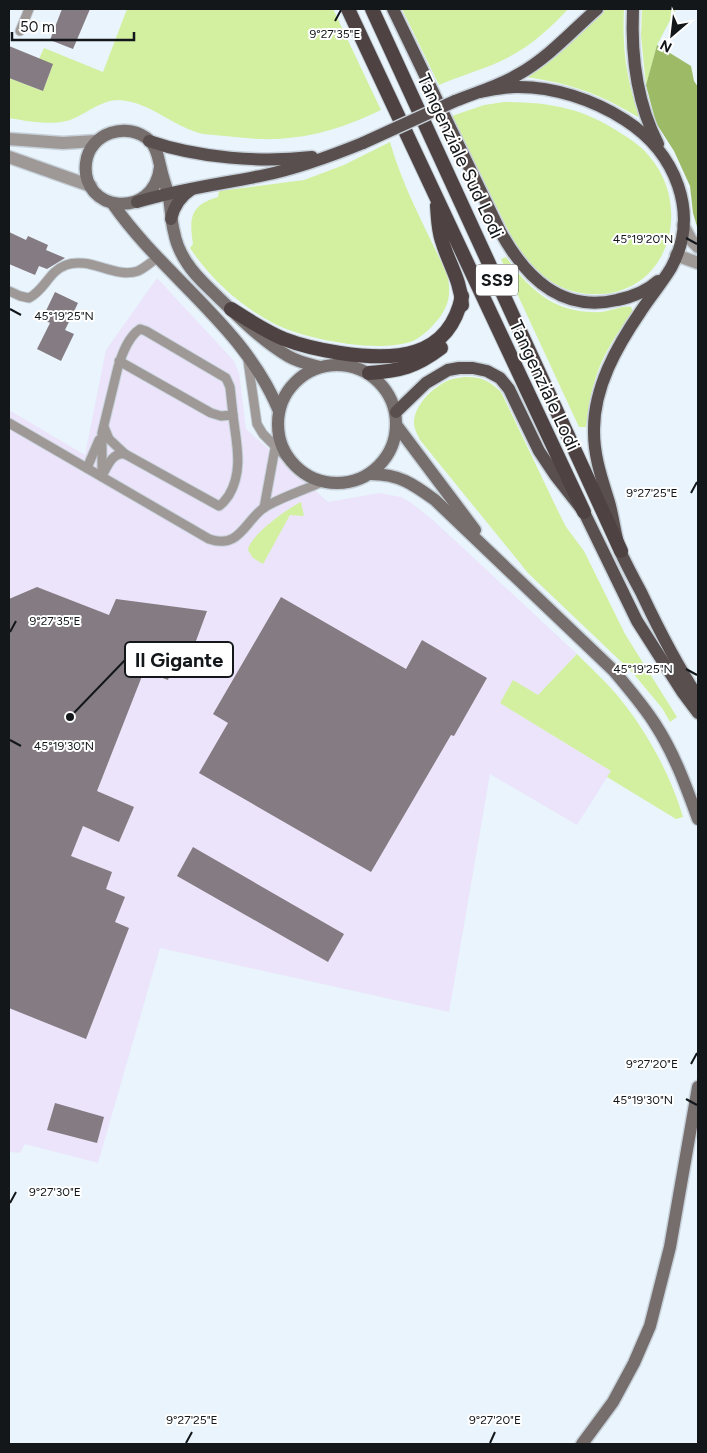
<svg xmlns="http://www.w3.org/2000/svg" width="707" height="1453" viewBox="0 0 707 1453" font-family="Figtree,sans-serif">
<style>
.commercial{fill:#ebe4fa}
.green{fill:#d2f0a0}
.forest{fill:#9dbb67}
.building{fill:#857b82}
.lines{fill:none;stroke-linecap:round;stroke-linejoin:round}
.service-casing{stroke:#c7d1d9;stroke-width:11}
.minor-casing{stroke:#c7d1d9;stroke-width:15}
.tertiary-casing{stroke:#c7d1d9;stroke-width:15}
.secondary-casing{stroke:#c7d1d9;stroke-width:15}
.primary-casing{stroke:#c7d1d9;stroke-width:15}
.trunk-casing{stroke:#c7d1d9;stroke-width:16}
.service{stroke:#9e9897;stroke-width:9}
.minor{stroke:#9e9897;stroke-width:12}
.tertiary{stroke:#9e9897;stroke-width:12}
.secondary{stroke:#766d6d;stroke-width:12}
.primary{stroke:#5a4f4f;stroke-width:12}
.trunk{stroke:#4e4342;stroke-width:14}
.primary-bridge-casing{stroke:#c7d1d9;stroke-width:15;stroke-linecap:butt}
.primary-bridge{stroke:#5a4f4f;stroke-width:12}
.ticks{fill:none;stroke:#13171a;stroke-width:2}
.labels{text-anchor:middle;stroke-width:4;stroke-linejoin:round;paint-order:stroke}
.shield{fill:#fff;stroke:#5a5d5f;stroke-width:1}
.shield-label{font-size:18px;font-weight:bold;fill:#13171a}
.street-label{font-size:19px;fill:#13171a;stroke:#fff}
.ticks-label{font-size:12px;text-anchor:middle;fill:#13171a;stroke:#fff;stroke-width:4;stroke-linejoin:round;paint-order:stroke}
.leader{fill:none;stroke:#13171a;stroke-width:2}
.callout-dot{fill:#13171a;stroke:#fff;stroke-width:2}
.callout{fill:#fff;stroke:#13171a;stroke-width:2}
.callout-label{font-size:20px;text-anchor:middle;font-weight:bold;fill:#13171a}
</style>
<rect width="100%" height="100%" fill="#e9f4fd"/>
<path class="commercial" d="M157 278 234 361 239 373 246 429 328 502 379 493 401 497 410 502 434 521 577 654 538 695 500 703 611 771 577 825 490 774 449 1012 160 948 98 1163 25 1144 20 1153 9 1152V410L85 455 106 350Z"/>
<g class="green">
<path d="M127 9H333L381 110C348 126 315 137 277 139 253 140 228 136 203 134 173 127 151 102 119 100 101 100 86 114 70 120 51 126 27 121 9 118V78L43 91 52 67 38 61 44 48 103 72Z"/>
<path d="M402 9H568C544 35 521 54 487 67 471 73 455 78 439 85Z"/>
<path d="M604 9H624C622 45 626 80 639 115L638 117C598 93 572 84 526 77 557 60 580 35 604 9Z"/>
<path d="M642 9H676L657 45 646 85 641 36Z"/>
<path d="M504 102C549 102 584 108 622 134 632 140 642 147 649 156 695 209 667 299 590 294 553 292 528 266 511 236L452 116 484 105Z"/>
<path d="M390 142C403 188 427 231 447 274 451 291 450 303 440 317 433 326 425 334 415 340 382 355 301 339 271 322 239 305 210 278 190 248L193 244C189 218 190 205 218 197L219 191 304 180 344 165Z"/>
<path d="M506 257C531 292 556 314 601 312 611 311 624 305 631 307L633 311C618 332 602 355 595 380 590 395 588 411 586 427H579L501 259Z"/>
<path d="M464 377C482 377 488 380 501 392L558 511 566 527 584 551 625 634 677 717 670 722 662 708 632 672 528 573 420 440C418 435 415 431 414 425 413 407 430 390 445 382 450 379 458 378 464 377Z"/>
<path d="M301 502 304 516 290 515 263 564 253 558 248 550C249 536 288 508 301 502Z"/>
<path d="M577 654C590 667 605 681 617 695 646 730 670 773 683 817L676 819 607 777 611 771 500 703 513 680 538 695Z"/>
</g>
<path class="forest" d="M657 45 691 66 694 81 698 87V127L697 128 698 130V230L693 213 690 186 674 151 656 123 646 85Z"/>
<g class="building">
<path d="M62 9H90L73 49 50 40Z"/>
<path d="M9 46 53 64 43 91 9 78Z"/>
<path d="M9 232 26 240 28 236 48 245 46 250 65 258 47 269 39 266 35 275 9 264Z"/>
<path d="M55 292 78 303 65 330 74 334 61 361 37 349 50 323 42 319Z"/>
<path d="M37 587 109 615 116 599 207 611 186 668 174 663 168 680 144 671 97 791 134 807 119 842 83 826 71 856 112 872 106 889 125 897 115 922 129 928 86 1039 9 1008V599Z"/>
<path d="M281 597 406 669 422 640 487 678 454 736 451 735 371 872 199 773 228 723 213 714Z"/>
<path d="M193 847 344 934 328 962 177 876Z"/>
<path d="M55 1103 104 1117 97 1143 47 1130Z"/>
</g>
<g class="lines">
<defs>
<g id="service">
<path d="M20 31 29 9"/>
<path d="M9 291 20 296 29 298C45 290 49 271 66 265 89 256 116 279 138 271 145 268 151 262 157 258"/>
<path d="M248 361 257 424 263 434 293 464"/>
<path d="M9 423 209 539C240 550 245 520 265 507 282 497 304 490 322 482"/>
<path d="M104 427 109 439 125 454 219 506C224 503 226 499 229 495 244 470 236 442 233 415"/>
<path d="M87 468 99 440"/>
<path d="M102 476V433L118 367C122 354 128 337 140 329L146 331 226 378 230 387 233 415 221 416 211 413 119 361"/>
<path d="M102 476C107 467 112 452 125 454"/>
<path d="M264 508 278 432"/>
</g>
<g id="minor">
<path d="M683 225 691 240 698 247"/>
<path d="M676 255 698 263"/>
</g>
<g id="tertiary">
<path d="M9 139 63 143 96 141"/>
<path d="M9 157 91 186"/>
</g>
<g id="secondary">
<path d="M160 167C154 221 80 212 86 163 89 133 128 120 150 141 158 149 158 159 161 169 163 179 167 188 169 198 171 209 171 221 174 232 176 243 181 254 187 263 195 276 207 286 218 297 239 317 262 341 288 356 298 362 308 364 320 367"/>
<path d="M113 204C163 276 245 327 279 411"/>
<circle cx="337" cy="424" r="59"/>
<path d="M397 426 475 530"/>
<path d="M371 474C399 474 413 484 435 500L614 671C628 688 643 705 655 724 674 753 686 786 698 819"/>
<path d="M582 1444 613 1402 634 1363 650 1326 670 1247 698 1087"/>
</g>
<g id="primary">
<path d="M393 9 500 231C525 277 561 313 617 300 632 297 646 292 658 281"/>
<path d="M633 9C631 54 637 103 658 144"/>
<path d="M480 92C491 90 503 87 515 87 553 86 594 100 625 120 675 152 701 213 671 268 662 283 650 297 641 311 617 346 593 388 594 432 594 457 602 479 609 502 614 519 615 537 621 553 627 566 634 579 641 592 658 628 676 664 698 697"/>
<path d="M455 101C477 92 499 86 519 74 549 57 572 31 597 9"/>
<path d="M149 141C198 158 261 163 312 157"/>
<path d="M137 202C179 189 222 184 265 175 299 168 331 156 363 143"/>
<path d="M171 219C174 206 181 196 192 189"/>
<path d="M396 412 426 383 448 370 459 368H473L487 371 500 378 509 389 539 451 555 475 584 512 637 621 683 693 698 713"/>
</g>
<g id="trunk">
<path d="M348 9 584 512"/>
<path d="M372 9 621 551"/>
<path d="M437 206C438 218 438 230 442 241 449 264 461 281 462 305"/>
<path d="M231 309C248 320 265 331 284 339 302 346 321 350 340 353 393 361 449 360 462 296"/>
<path d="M369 373C400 371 416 367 441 348"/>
</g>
</defs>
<use href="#service" class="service-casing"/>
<use href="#minor" class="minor-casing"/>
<use href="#tertiary" class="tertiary-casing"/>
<use href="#secondary" class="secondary-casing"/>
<use href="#primary" class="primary-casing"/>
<use href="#trunk" class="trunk-casing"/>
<use href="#service" class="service"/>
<use href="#minor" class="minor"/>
<use href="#tertiary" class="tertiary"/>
<use href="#secondary" class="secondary"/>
<use href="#primary" class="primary"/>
<use href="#trunk" class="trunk"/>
<defs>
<path id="primary-bridge" d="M363 143 455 101"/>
</defs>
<use href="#primary-bridge" class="primary-bridge-casing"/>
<use href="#primary-bridge" class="primary-bridge"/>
</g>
<path class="ticks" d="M335 21 341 10M686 238 697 244M10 309 21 315M691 493 697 482M10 632 16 621M686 669 697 675M10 740 21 746M691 1064 697 1053M686 1099 697 1105M10 1203 16 1192M186 1443 192 1432M490 1443 495 1432"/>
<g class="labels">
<rect class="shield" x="476" y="264.5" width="42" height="31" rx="4"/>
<g class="shield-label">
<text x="497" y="286">SS9</text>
</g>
<g class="street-label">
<text transform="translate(461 156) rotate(65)" y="7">Tangenziale Sud Lodi</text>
<text transform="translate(545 385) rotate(65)" y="7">Tangenziale Lodi</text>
</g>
</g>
<g class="ticks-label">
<text x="335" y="38">9°27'35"E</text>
<text x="643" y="243">45°19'20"N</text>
<text x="64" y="320">45°19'25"N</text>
<text x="652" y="497">9°27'25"E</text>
<text x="55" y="625">9°27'35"E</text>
<text x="643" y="673">45°19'25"N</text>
<text x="64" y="750">45°19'30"N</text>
<text x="652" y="1068">9°27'20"E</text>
<text x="643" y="1104">45°19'30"N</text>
<text x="55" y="1196">9°27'30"E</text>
<text x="192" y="1424">9°27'25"E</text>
<text x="495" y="1424">9°27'20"E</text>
</g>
<path class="leader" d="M70 717L125 660"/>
<circle class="callout-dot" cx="70" cy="717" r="5"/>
<rect class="callout" x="125" y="642" width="108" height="35" rx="5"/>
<g class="callout-label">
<text x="179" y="667">Il Gigante</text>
</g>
<rect width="707" height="1453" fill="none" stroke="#13171a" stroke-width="20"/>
<g transform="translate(672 35) rotate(208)" stroke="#ffffff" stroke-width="4" paint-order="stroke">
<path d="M0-4L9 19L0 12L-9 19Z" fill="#13171a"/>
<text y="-8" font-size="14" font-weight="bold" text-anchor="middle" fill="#13171a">N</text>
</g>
<path d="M12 32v8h122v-8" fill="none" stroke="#13171a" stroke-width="2.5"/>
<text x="20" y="32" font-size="15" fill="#13171a" stroke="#ffffff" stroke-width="4" paint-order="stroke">50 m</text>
</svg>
